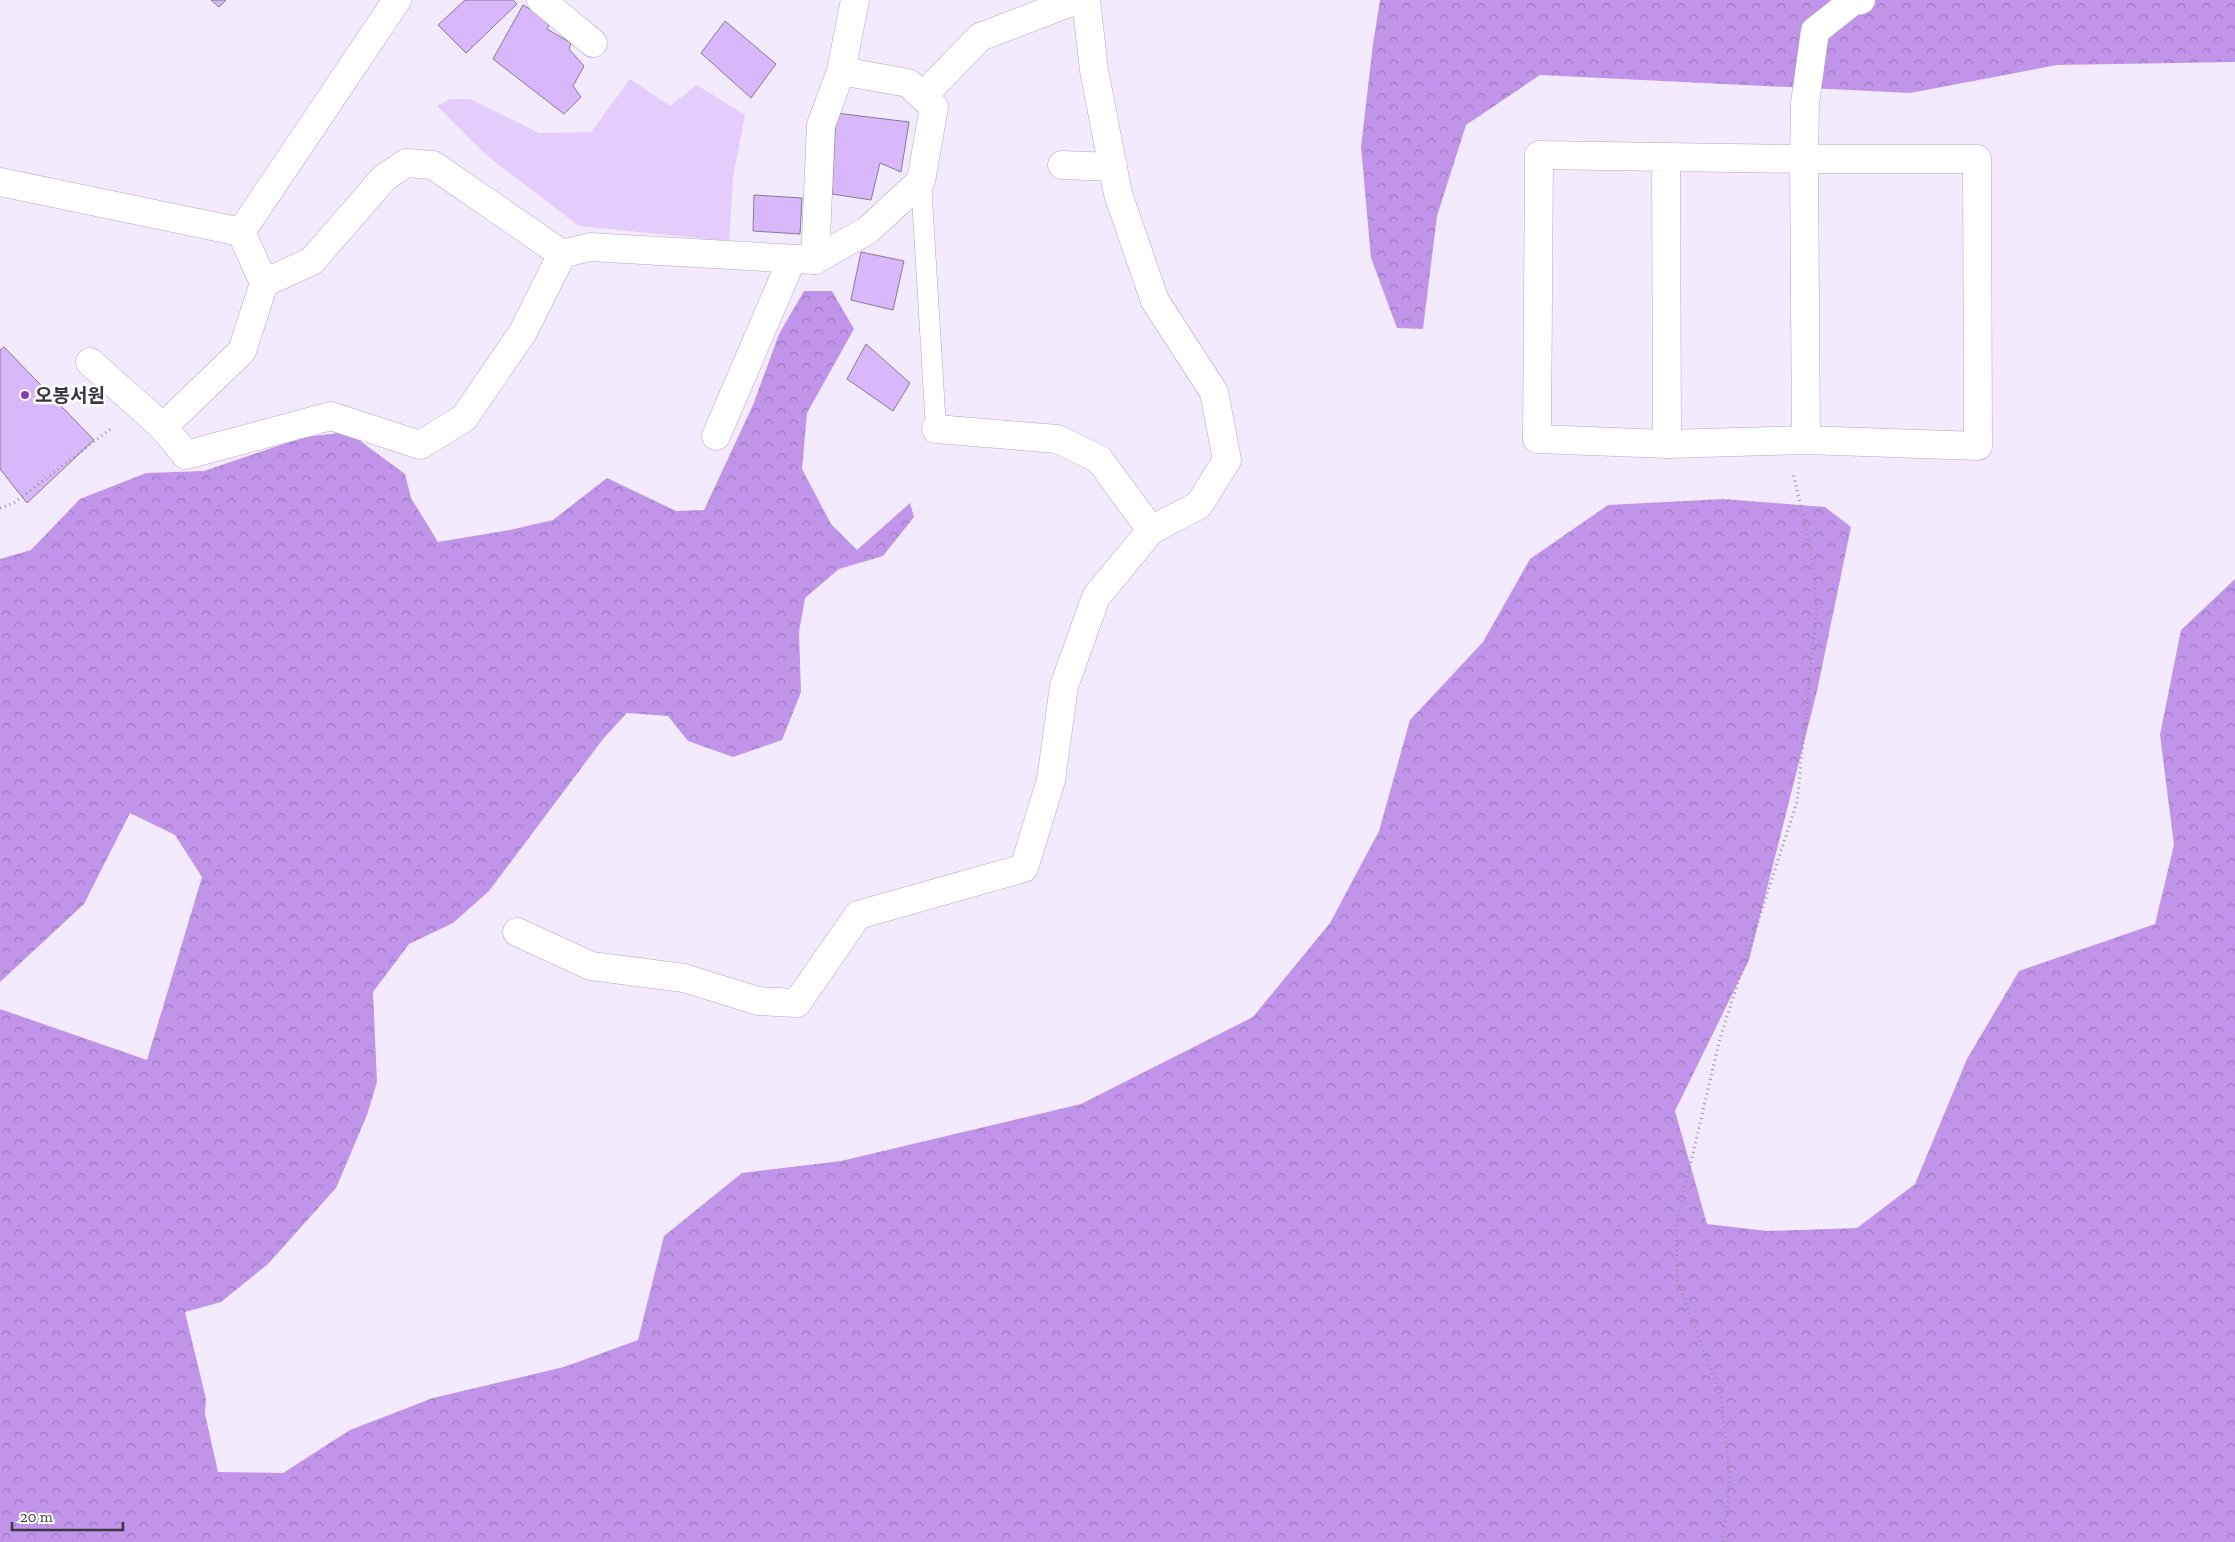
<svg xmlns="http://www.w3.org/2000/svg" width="2235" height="1542" viewBox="0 0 2235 1542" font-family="'Zilla Slab','Noto Sans KR',serif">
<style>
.green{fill:#e4ccfd}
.forest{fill:url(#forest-crowns)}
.building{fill:#d9b7fb;stroke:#857b90}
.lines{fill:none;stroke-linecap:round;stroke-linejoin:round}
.service-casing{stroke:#b3a8bf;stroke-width:21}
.minor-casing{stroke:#b3a8bf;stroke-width:29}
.path{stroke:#97909e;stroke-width:3;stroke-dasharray:1 4;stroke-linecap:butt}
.service{stroke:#fff;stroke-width:20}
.minor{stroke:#fff;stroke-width:28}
.poi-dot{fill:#823fb4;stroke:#fff;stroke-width:2}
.labels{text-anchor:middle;stroke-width:5;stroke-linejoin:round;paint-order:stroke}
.poi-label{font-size:19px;font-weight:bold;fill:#3b363f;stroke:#fff;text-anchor:start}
</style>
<defs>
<pattern id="forest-crowns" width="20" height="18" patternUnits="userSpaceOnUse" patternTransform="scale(1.25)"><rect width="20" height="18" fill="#c095e9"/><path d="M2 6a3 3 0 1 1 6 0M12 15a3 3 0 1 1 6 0" fill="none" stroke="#9d7abe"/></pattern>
</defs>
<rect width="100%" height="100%" fill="#f3eafd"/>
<path class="green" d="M630 79 670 106 697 85 745 115 733 176 729 241 579 226 486 155 437 106 450 99H470L539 133 591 132Z"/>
<g class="forest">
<path d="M1380 0H2235V62L2057 65 1910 93 1540 75 1466 125 1437 216 1423 329 1397 328 1371 258 1361 147 1373 44Z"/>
<path d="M804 291H832L854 329 807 413 802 469 831 524 857 550 910 503 914 517 883 556 839 569 805 598 799 632 801 692 782 740 733 757 688 741 668 716 627 713 603 739 489 891 453 923 409 944 373 992 377 1082 367 1115 336 1188 268 1264 221 1302 185 1312 206 1399 205 1414 218 1472 283 1473 350 1430 433 1398 564 1367 638 1340 664 1236 742 1173 841 1161 1081 1104 1253 1017 1330 923 1379 831 1410 720 1483 642 1530 559 1608 505 1723 499 1825 507 1851 527 1817 691 1749 960 1675 1111 1707 1224 1767 1231 1857 1228 1915 1184 1967 1059 2019 971 2155 924 2174 845 2160 735 2181 630 2235 579V1542H0V1009L147 1060 202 877 175 835 130 813 84 904 0 982V559L31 550 80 499 146 473 204 471 304 437 348 432 405 474 411 498 438 542 510 530 553 520 607 478 676 511 704 510 753 405 779 334Z"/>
</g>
<g class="building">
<path d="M211 0H226L219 7Z"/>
<path d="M465 0H513L517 4 466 53 438 25Z"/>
<path d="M523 5 551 21 547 29 571 43 569 49 584 66 573 86 581 97 564 114 493 59Z"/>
<path d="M725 21 776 64 751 98 701 53Z"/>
<path d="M836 113 909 122 901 172 880 163 871 200 832 194Z"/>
<path d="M754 195 802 198 800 234 753 231Z"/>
<path d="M861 252 904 261 893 310 851 300Z"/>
<path d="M866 344 910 383 893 411 847 379Z"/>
<path d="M4 347 94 440 27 503 0 469V350Z"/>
</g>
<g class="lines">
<defs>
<path id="service" d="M921 181 936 429"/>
<g id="minor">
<path d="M541 0 593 43"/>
<path d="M923 96 980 37 1069 3 1082 0"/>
<path d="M1666 157 1667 444 1537 439 1539 155 1804 159 1805 103 1815 31 1853 1 1861 0"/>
<path d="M1062 165 1113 167"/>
<path d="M0 182 241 232"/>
<path d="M815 260 868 230 921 181 934 107 908 83 841 71"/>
<path d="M264 283 312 261 384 178 406 163 433 165 562 254 590 247 815 260 821 125 841 71 855 0"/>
<path d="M90 362 163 427 242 351 264 283 241 232 397 0"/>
<path d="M163 427 186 455 331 416 420 445 464 418 523 332 562 254"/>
<path d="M936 429 1057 439 1099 459 1151 530 1199 505 1227 460 1214 392 1155 301 1118 194 1094 70 1086 0"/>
<path d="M716 436 792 259"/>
<path d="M1667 444 1806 440 1804 159H1977L1978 446 1806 440"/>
<path d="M517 932 591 966 684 978 758 1001 797 1003 858 915 1024 868 1051 780 1064 686 1096 597 1151 530"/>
</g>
</defs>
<use href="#service" class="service-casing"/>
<use href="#minor" class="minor-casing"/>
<g class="path">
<path d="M0 508 14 503 113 427"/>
<path d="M1723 1542 1730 1480 1721 1396 1677 1280 1676 1226 1720 1038 1797 802 1817 606 1812 555 1793 473"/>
</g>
<use href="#service" class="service"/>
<use href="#minor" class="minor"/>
</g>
<circle class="poi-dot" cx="25" cy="395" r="5"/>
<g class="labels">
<g class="poi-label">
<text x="35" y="402">오봉서원</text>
</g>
</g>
<path d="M12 1522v8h111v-8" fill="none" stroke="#3b363f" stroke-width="2.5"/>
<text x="20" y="1522" font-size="15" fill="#3b363f" stroke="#ffffff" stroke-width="4" paint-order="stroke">20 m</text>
</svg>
